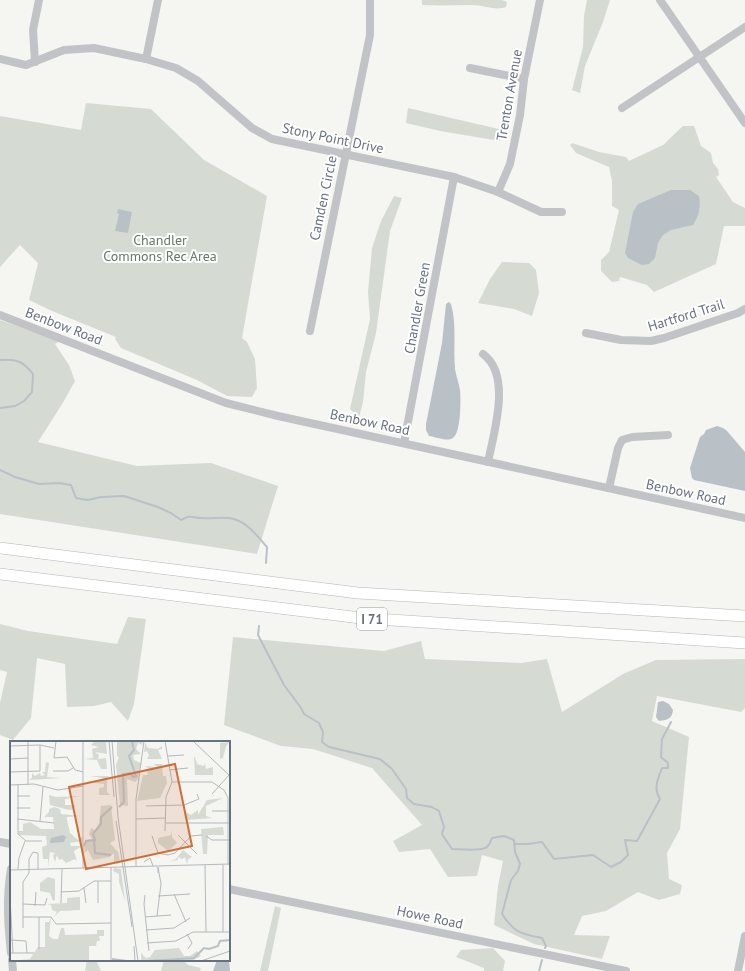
<svg xmlns="http://www.w3.org/2000/svg" width="745" height="971" viewBox="0 0 745 971" font-family="'PT Sans',sans-serif">
<style>
.green{fill:#d5dbd3}
.water{fill:#b9c1c6}
.lines{fill:none;stroke-linecap:round;stroke-linejoin:round}
.stream{stroke:#b9c1c6;stroke-width:2}
.highway-casing{stroke:#b3b6b9;stroke-width:12}
.minor{stroke:#c1c3c7;stroke-width:8}
.highway{stroke:#fff;stroke-width:11}
.labels{text-anchor:middle;stroke-width:4;stroke-linejoin:round;paint-order:stroke}
.shield{fill:#fff;stroke:#959ca6;stroke-width:1}
.shield-label{font-size:13px;font-weight:bold;fill:#677280}
.street-label{font-size:14px;fill:#677280;stroke:#fff}
.park-label{font-size:14px;fill:#667865;stroke:#fff}
.inset-river{fill:none;stroke:#b9c1c6;stroke-width:2}
.inset-road{fill:none;stroke:#b4b9bd;stroke-width:1}
.view{fill:#d06e36;fill-opacity:0.15;stroke:#d06e36;stroke-width:2}
.inset-edge{fill:none;stroke:#677280;stroke-width:2}
</style>
<rect width="100%" height="100%" fill="#f5f5f2"/>
<g class="green">
<path d="M422 0H502L507 2 506 7C496 11 483 5 472 5 455 5 439 6 422 5Z"/>
<path d="M587 0H610L603 22 585 66 580 93 572 90 583 47 584 16Z"/>
<path d="M86 103 151 109 204 160 267 196 242 338 247 342 255 359 257 388 252 397 227 396 197 380 121 348 115 339 116 337 52 311 29 300 38 263 20 245 0 267V116L81 130Z"/>
<path d="M408 108 503 130 500 141 440 131 406 123Z"/>
<path d="M683 126H694L701 146 711 153 713 163 718 169 719 175 716 177 733 202 745 208V226H724L716 264 654 292 647 285 620 277 619 281 612 282 601 271V260L609 252 619 210 612 206V181L609 167 576 153 570 145 572 143 599 152 626 157 629 161 663 145Z"/>
<path d="M394 196 402 198 390 231 376 333 366 372 363 402 359 417 350 409 370 319 368 292 372 248 381 221Z"/>
<path d="M502 262 529 263 536 270 539 293 532 316 514 309 478 303 490 279Z"/>
<path d="M0 320 60 341 55 344 69 365 75 381 64 401 38 442 137 466 211 463 278 486 257 554 0 514Z"/>
<path d="M128 617 146 619 134 704 128 721 111 702 94 706 67 707 65 664 37 658 31 718 13 740 0 735V703L7 672 0 670V624L28 631 117 644Z"/>
<path d="M233 637 384 651 421 641 425 659 521 663 547 659 562 712 623 674 656 660 745 659V708L741 712 657 696 652 721 689 737 680 829 667 853 669 879 682 885 680 894 659 900 638 892 606 911 582 916 574 935 610 936 602 959 534 944 494 925 498 886 503 861 482 855 477 876 448 877 430 849 399 852 393 841 422 825 372 768 313 749 281 746 224 725Z"/>
<path d="M275 906 281 908 268 971H260Z"/>
<path d="M493 948 505 961 503 971H484V968L456 957 461 950Z"/>
<path d="M87 960H96L101 971H85Z"/>
<path d="M164 960H183L188 965 201 968 200 971H161Z"/>
</g>
<g class="water">
<path d="M671 190H690L699 196C701 208 699 215 693 225L671 230 663 235 658 243 655 258 649 264 642 265 628 258 625 253 633 212 638 204Z"/>
<path d="M118 209 132 212 128 233 115 231 119 214 117 213Z"/>
<path d="M449 302 451 304C457 325 453 347 455 369 456 376 459 383 460 390 461 399 461 433 453 438 447 442 436 437 429 436L426 430V424L442 343 446 304Z"/>
<path d="M717 426 723 428 727 431 745 452V491L694 480 692 478 690 468 700 437 704 434 706 430Z"/>
<path d="M663 701 669 704 673 710C672 719 667 720 659 721L656 717 658 702Z"/>
<path d="M217 960H229L230 971H213Z"/>
</g>
<g class="lines">
<g class="stream">
<path d="M0 360C17 359 23 361 33 374L32 392 24 401 15 406 0 408"/>
<path d="M0 470 15 477 39 484 59 483 71 485 76 498 88 500 101 497 124 496 158 507 171 513 181 520C192 514 191 518 202 518 212 519 224 516 234 519 248 523 258 537 267 547L266 563"/>
<path d="M259 626 258 635 284 685 301 708 304 714 319 723 323 732 322 742 329 747 380 759 392 769 406 789 407 798 414 804 432 807 439 811 444 827 442 834 452 849C459 849 482 852 487 847 489 845 491 841 492 838L504 836 514 840 515 852 520 864 518 871 511 880 502 914C514 933 522 934 542 938L546 946 545 948"/>
<path d="M514 844H528L542 842 554 859 593 855 611 867 621 862 628 855 625 840 637 841 660 799C653 788 658 779 662 768H668V763L661 757 662 739 671 722"/>
<path d="M539 971 542 960"/>
</g>
<defs>
<g id="highway">
<path d="M0 548 358 593 745 616"/>
<path d="M0 574 361 618 745 643"/>
</g>
</defs>
<use href="#highway" class="highway-casing"/>
<g class="minor">
<path d="M660 0 745 123"/>
<path d="M0 59 26 65 64 50 94 48 146 59 176 68 198 81 252 128 272 139 454 177 498 192 541 212H562"/>
<path d="M146 59 158 0"/>
<path d="M35 62 33 30 39 0"/>
<path d="M470 68 524 79"/>
<path d="M622 108 745 27"/>
<path d="M498 192 510 164 520 115 524 79 540 0"/>
<path d="M0 315 226 403 278 416 745 518"/>
<path d="M310 331 370 35V0"/>
<path d="M586 333 621 340 651 341 664 338 738 313 745 309"/>
<path d="M483 354C512 375 494 432 488 462"/>
<path d="M404 443 454 177"/>
<path d="M609 488 618 448 622 440 632 437 668 435"/>
<path d="M0 842 11 844"/>
<path d="M11 869C6 898 8 925 11 953"/>
<path d="M229 889 626 971"/>
<path d="M12 960 13 971"/>
<path d="M738 971 745 936"/>
</g>
<use href="#highway" class="highway"/>
</g>
<g class="labels">
<rect class="shield" x="357" y="608" width="30" height="22" rx="3"/>
<g class="shield-label">
<text x="372" y="624">I 71</text>
</g>
<g class="street-label">
<text transform="translate(509 95) rotate(-80)" y="5">Trenton Avenue</text>
<text transform="translate(333 138) rotate(12)" y="5">Stony Point Drive</text>
<text transform="translate(323 198) rotate(-78)" y="5">Camden Circle</text>
<text transform="translate(417 308) rotate(-80)" y="5">Chandler Green</text>
<text transform="translate(686 315) rotate(-17)" y="5">Hartford Trail</text>
<text transform="translate(64 326) rotate(21)" y="5">Benbow Road</text>
<text transform="translate(370 422) rotate(12)" y="5">Benbow Road</text>
<text transform="translate(686 492) rotate(12)" y="5">Benbow Road</text>
<text transform="translate(430 917) rotate(12)" y="5">Howe Road</text>
</g>
<g class="park-label">
<text x="160" y="245">Chandler<tspan x="160" dy="16">Commons Rec Area</tspan></text>
</g>
</g>
<g transform="translate(10 741)">
<rect width="220" height="220" fill="#f5f5f2"/>
<path d="M85 0H96L97 13 85 11 89 14 88 18 96 17 97 28H91L87 19 74 18 83 17 82 8 89 6 81 4ZM107 0H133L132 4 128 2 126 8 131 13 123 14 124 19 131 22 128 38 125 41 117 38 118 65 110 64 106 24 109 16 107 15ZM220 1 216 5 213 17 210 18V2ZM135 2 138 7 148 8 152 5V8L148 9 152 18H137L139 14 137 10 134 11ZM184 16H185L187 23 194 25 195 22 196 28 203 26V34H185ZM36 21 39 22 37 36 51 37 19 39 22 37V32L25 35 30 32 31 35 35 34 32 31H35ZM144 23H152L153 35H156L157 42 150 57 127 60 133 34H137L138 31 136 30 139 28 135 25 147 26ZM80 35H99L97 38V51L100 54H89V47L94 46V43L84 42 85 40H91L92 37ZM39 54 46 56 71 55 55 58V64H65L64 68 59 69 40 64ZM213 57 196 65V75L202 77 176 79 174 70 181 74 188 69V74L197 59ZM101 64 105 99 100 102 108 111 110 121 108 123 104 121V112L100 116 83 119 78 109 74 112 75 99 82 98 79 93 81 87 85 89 89 82 91 65ZM44 66 50 68 51 73 72 75 57 76V79L60 92 68 99 72 96 73 100 60 102 61 105H72L64 110 67 121 65 118 56 122 52 118 49 119 47 114 45 121 43 115 45 112 40 111 38 126V118H33L32 106 37 104 36 95 9 94 8 90H13V83L20 81 31 88H44L43 76H34L39 71V68ZM213 86 214 94H198L197 113H193L191 88ZM162 89V96L167 102 158 110 148 102V97L161 94ZM173 109 182 116 178 118 177 123 175 116 172 118 168 116V119L160 120 166 118ZM104 127 111 128 115 160 109 141V133L103 130ZM38 136 45 138V159L43 160 40 152 30 150V142ZM70 156V169L50 170 44 176 47 171 42 169 41 164 37 163 57 162V157ZM41 176 39 195 43 198H48L51 187H54L55 194 87 193V189H94V195H89L90 200H87L86 205H79V220H0L20 218 28 206H35V181H39ZM169 207 174 215H180L187 210 191 215 183 219 131 220V212L136 217 140 216 145 209Z" fill="#d5dbd3"/>
<path d="M53 94 56 96 54 101 40 102 41 97Z" fill="#b9c1c6"/>
<path class="inset-river" d="M109 66 114 61 113 33 120 32 123 36 126 35 119 15 124 9 122 1 124 0M84 99 85 112 101 114M74 105 76 100 85 99 83 93 91 83V76L102 66M102 218 117 220M137 220 184 217 194 207 199 208 208 205 210 200 220 199"/>
<path class="inset-road" d="M18 0V44M46 0 44 17 57 16 65 29 73 31M73 0V127M99 0 104 56M102 0 108 76 128 220M155 0 162 41 156 56 155 90M183 0 220 35M0 5 30 4 44 7M158 15 174 14M0 18 18 17M159 29 178 27M43 30H58L63 27M0 31 30 30V4M162 41H202L214 49 218 57V124M0 44 24 43 48 49 73 45M8 44V93L16 100H32M202 53 219 34M7 55H20M136 65 174 64 189 58 187 53M7 67H20M202 70H219M7 78 44 82M126 78 156 77M30 80 33 46M106 80 122 186M156 82H219M168 94 187 113M142 95 148 112 158 114 165 112 181 95 192 94M196 95 202 99H219M134 121 140 117 143 125M195 124 196 191M213 124V191M126 126V58L134 0M8 128 9 117 15 100M0 129 220 123M74 147 76 162M51 151 69 150 84 140H101M164 153 176 181M135 154 134 163 139 210M148 155 180 153M0 156 3 212M51 162 52 128M88 162V140M13 163 35 164 37 157M25 165 26 151M147 175 151 143 148 126V132M13 176H41L46 183M135 176 161 174M46 183 101 182M13 187V141L19 132V118L23 111 28 112V128M136 189 164 187 180 177M177 193 182 202 178 208M1 199 16 200 17 212M137 202 166 200 183 191H220M124 205 125 220M29 208V176M0 212H24M101 220V126M191 220 220 210"/>
<path class="view" d="M165 23 182 105 76 128 59 46Z"/>
<rect width="220" height="220" class="inset-edge"/>
</g>
</svg>
